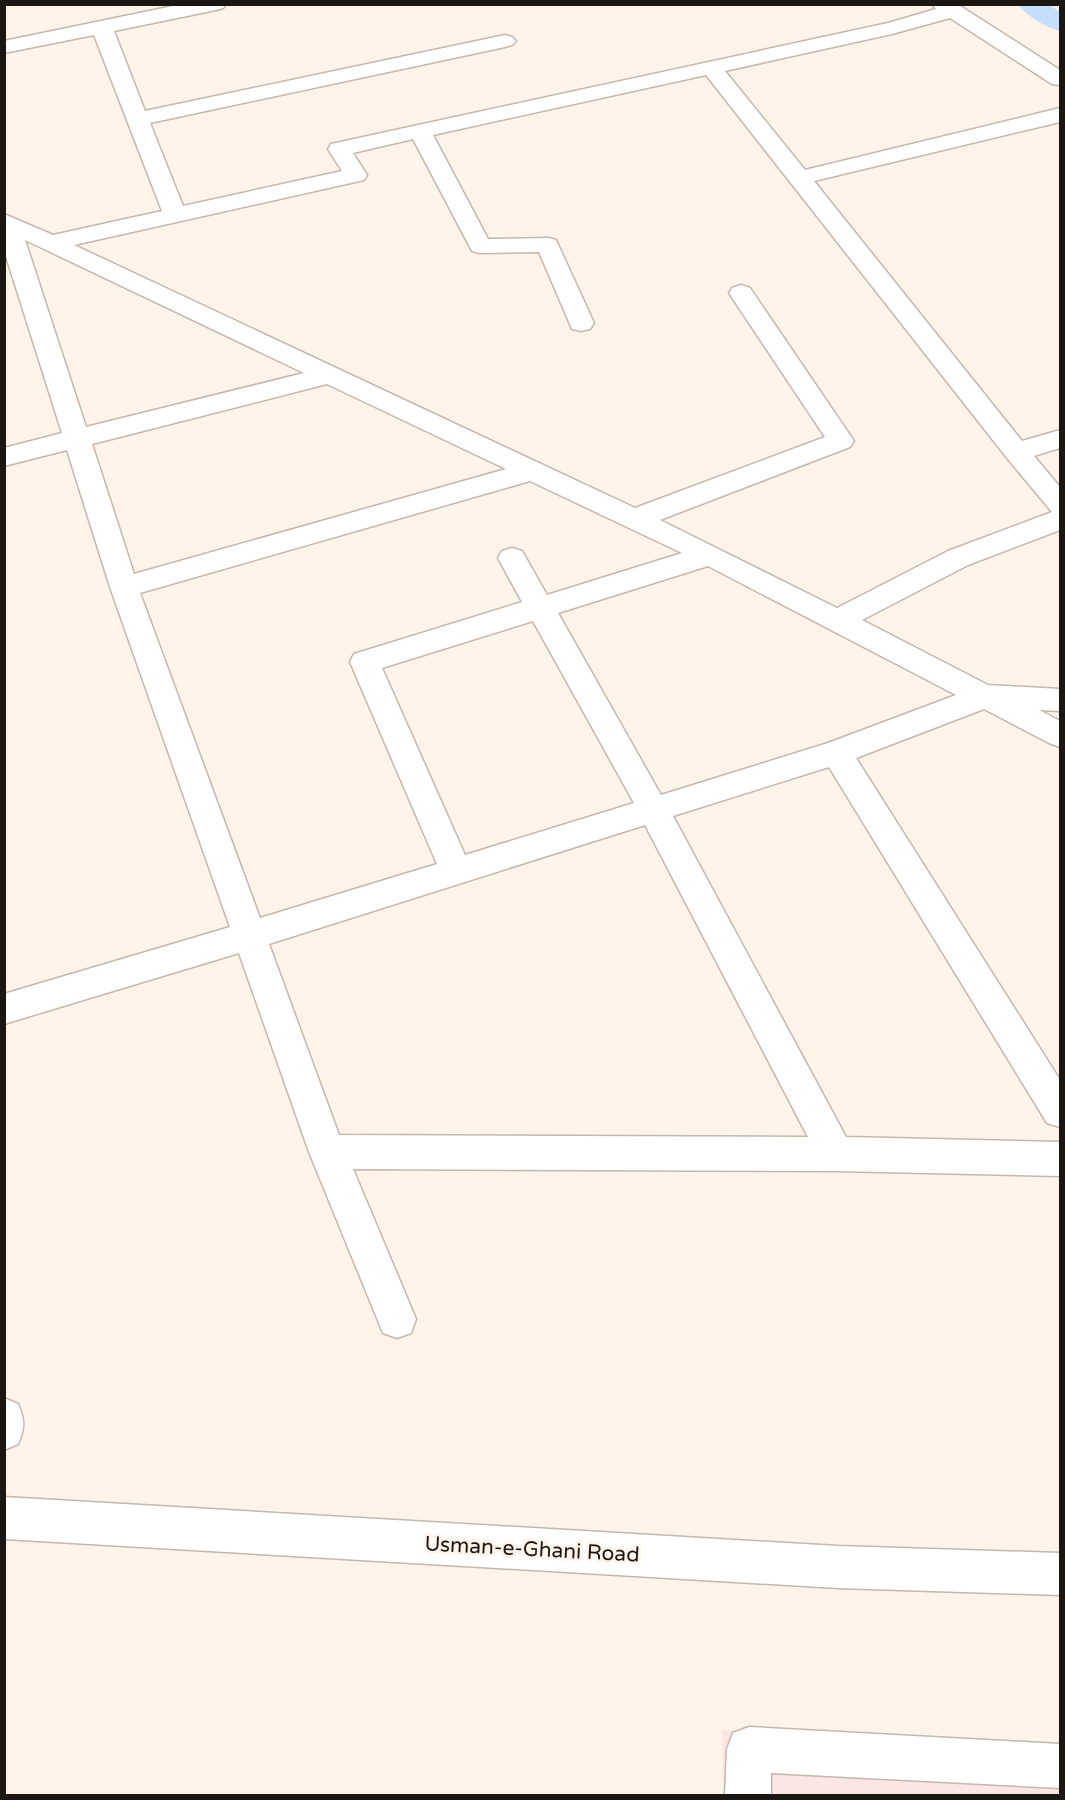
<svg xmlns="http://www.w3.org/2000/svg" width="1065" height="1800" viewBox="0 0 1065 1800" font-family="'Varela Round',sans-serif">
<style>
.commercial{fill:#fbe6e4}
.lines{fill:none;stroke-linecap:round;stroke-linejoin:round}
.canal{fill:#c5def9;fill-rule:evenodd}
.minor-casing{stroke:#c4b7ab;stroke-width:3}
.major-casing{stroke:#c4b7ab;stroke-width:3}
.minor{fill:#fff;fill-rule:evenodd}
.major{fill:#fff;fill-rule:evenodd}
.labels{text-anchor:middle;stroke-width:6;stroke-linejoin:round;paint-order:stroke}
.near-street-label{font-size:21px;fill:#1b1612;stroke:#fff3ea}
</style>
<rect width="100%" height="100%" fill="#fff3ea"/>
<path class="commercial" d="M722 1730 1060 1753V1795H723Z"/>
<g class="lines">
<path class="canal" d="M1018 4H1048L1060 12V31C1047 28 1026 16 1018 4Z"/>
<defs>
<g id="minor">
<path d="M183 4H226L223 8 216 10 114 31 145 111 505 35 512 37 516 41 512 45 505 47 150 123 183 206 342 171 328 149 331 144 888 23 936 9 932 4H957L1060 70V85L1052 84 950 18 892 34 725 71 805 170 1060 108V122L814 181 1022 441 1060 430V448L1034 456 1060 487V530L968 565 862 620 988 685 1060 689V711L1039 710 1060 721V747L1049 743 984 709 856 758 1060 1080V1127L1047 1123 829 767 673 816 846 1137 1060 1142V1176L836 1171 353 1169 416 1319 411 1333 397 1338 383 1333 309 1152 239 953 4 1024V994L230 927 110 587 67 450 4 466V448L62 433 4 250V214L53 235 162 211 94 35 4 53V41ZM706 75 1007 458 1052 512 948 551 837 608 660 520 850 447 854 441 750 288 741 285 732 288 729 293 825 437 635 508 74 245 364 180 367 175 353 153 413 139 472 251 480 253 539 252 572 329 581 331 590 329 594 323 556 240 548 238 488 239 433 135ZM25 240 42 248 304 373 86 427ZM327 384 506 469 134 574 92 444ZM530 481 682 553 547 595 522 551 512 548 502 551 498 558 522 602 354 654 350 662 437 864 260 918 140 593ZM708 566 956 695 828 743 661 795 558 613ZM533 621 634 803 465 855 382 668ZM645 825 808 1137 339 1135 269 944Z"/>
<path d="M4 1398 18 1404C25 1420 25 1428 18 1444L4 1450Z"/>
<path d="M749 1727 1060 1744V1788L771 1773V1796H725L727 1749 733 1733Z"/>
</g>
<path id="major" d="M4 1497 838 1546 1060 1553V1595L838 1588 4 1539Z"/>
</defs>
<use href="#minor" class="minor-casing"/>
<use href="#major" class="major-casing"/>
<use href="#minor" class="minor"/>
<use href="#major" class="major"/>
</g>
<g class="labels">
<g class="near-street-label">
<text transform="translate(532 1549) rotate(3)" y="7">Usman-e-Ghani Road</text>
</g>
</g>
<rect width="1065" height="1800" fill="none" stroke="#1b1612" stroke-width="12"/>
</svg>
